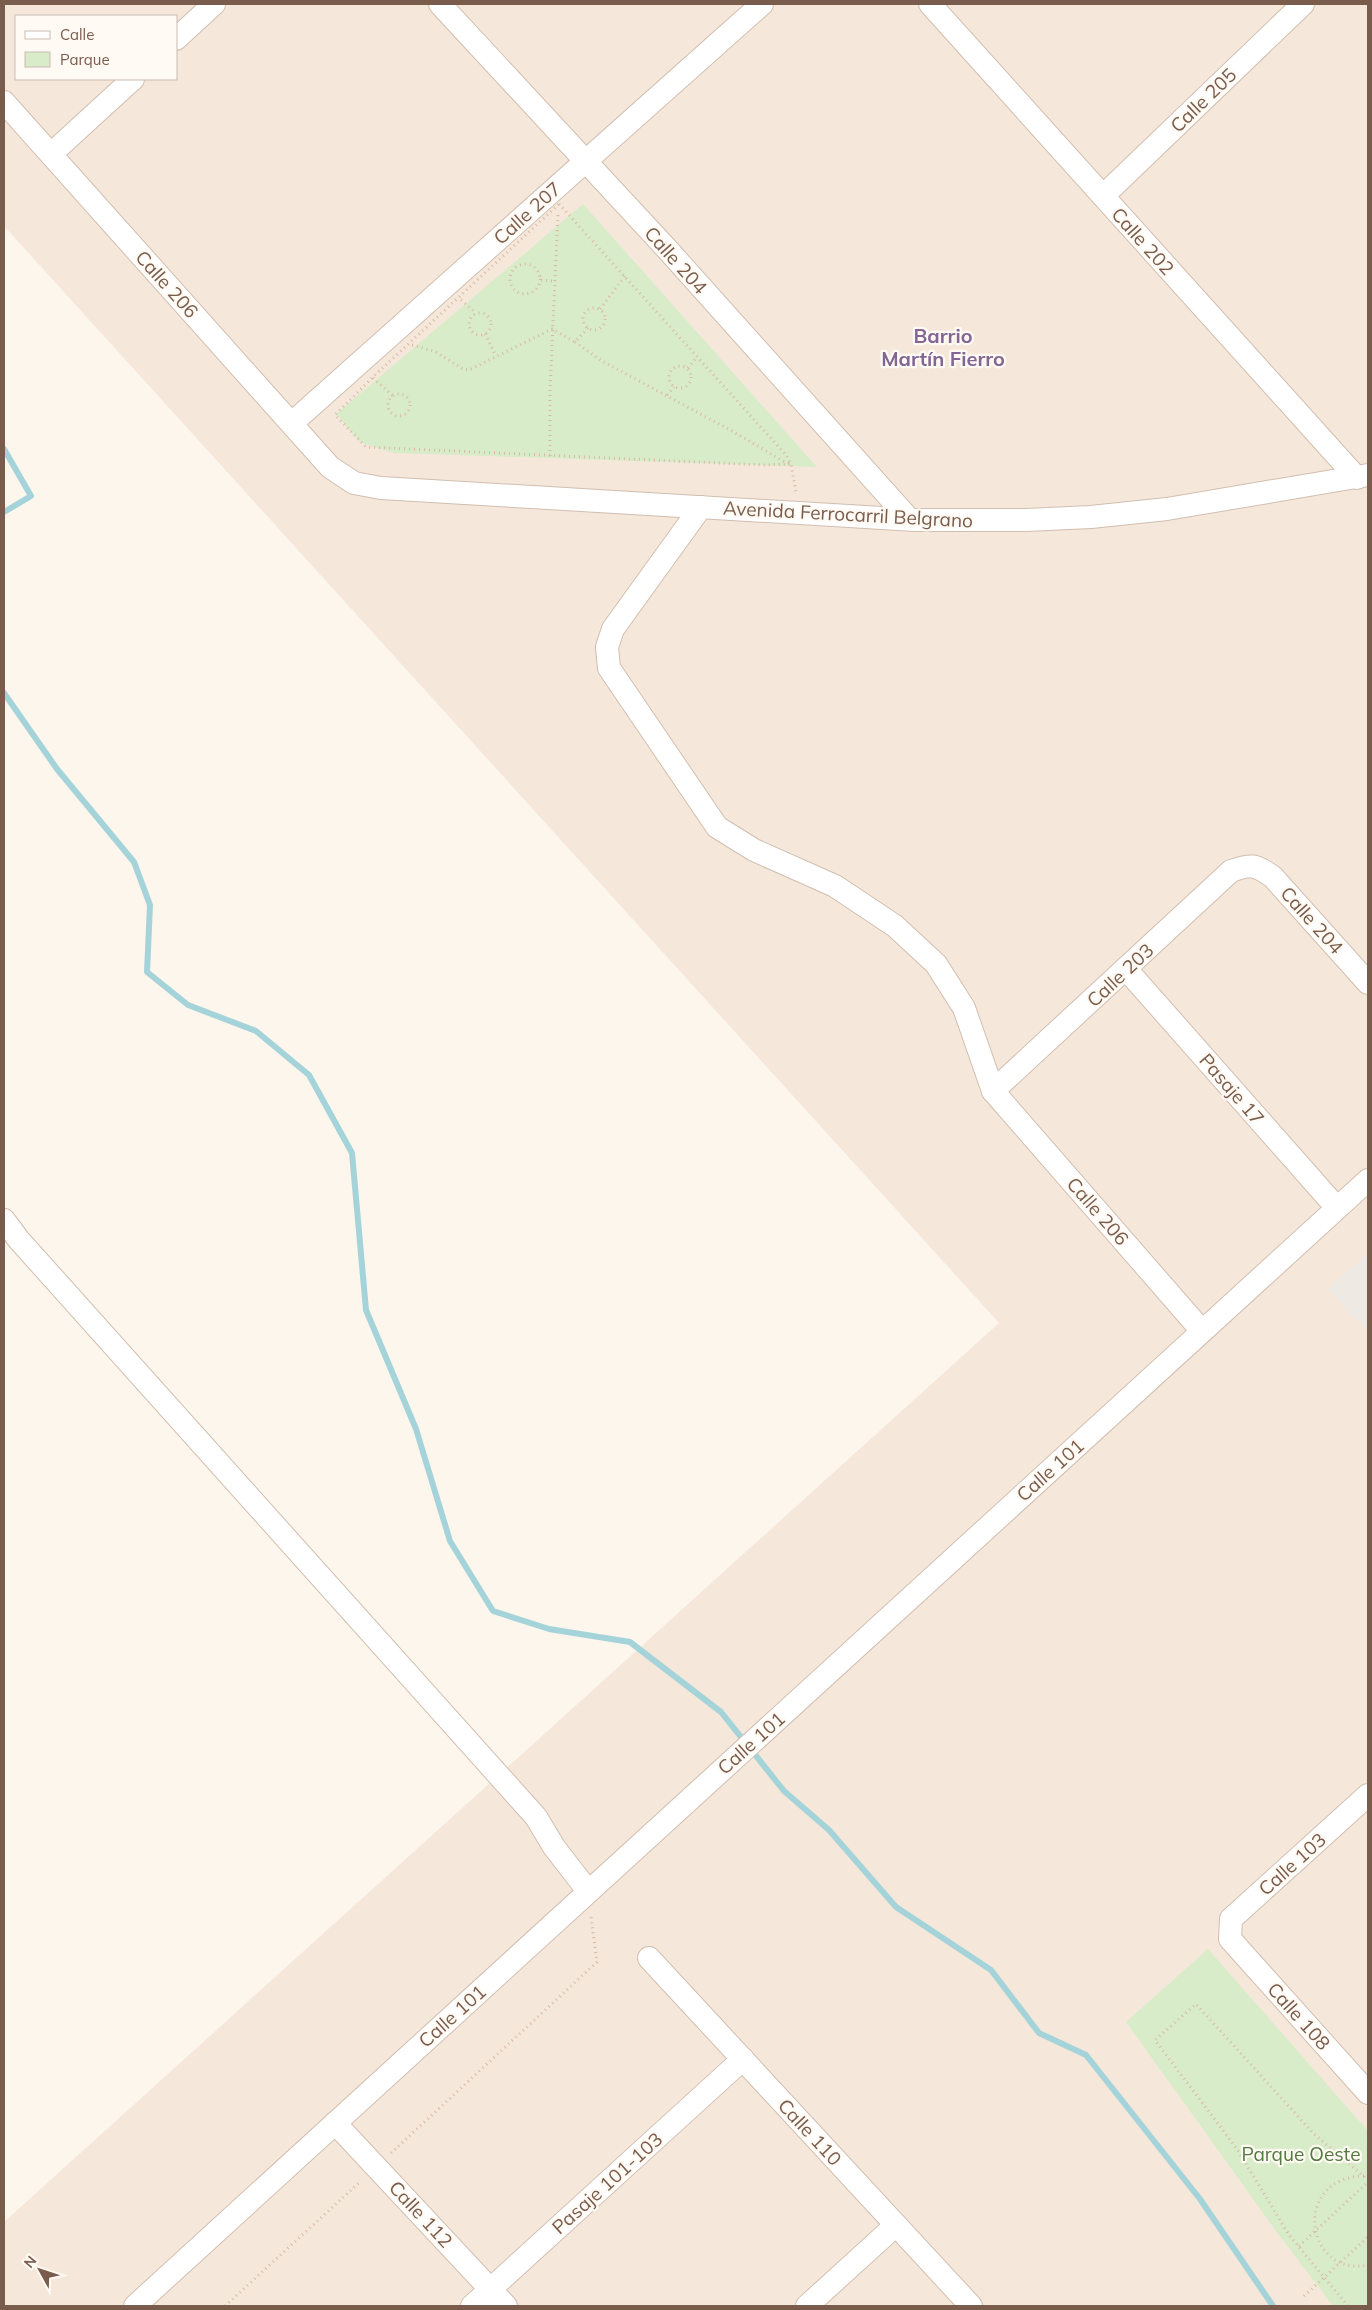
<svg xmlns="http://www.w3.org/2000/svg" width="1372" height="2310" viewBox="0 0 1372 2310" font-family="Mulish,sans-serif">
<style>
.residential{fill:#f5e8da;fill-rule:evenodd}
.industrial{fill:#efe9e4}
.green{fill:#d8ecc9}
.lines{fill:none;stroke-linecap:round;stroke-linejoin:round}
.stream{stroke:#a5d3da;stroke-width:6}
.minor-casing{stroke:#d1beb0;stroke-width:24}
.path{stroke:#d9b8a5;stroke-width:3;stroke-dasharray:1 4;stroke-linecap:butt}
.minor{stroke:#fff;stroke-width:22}
.labels{text-anchor:middle;stroke-width:4.5;stroke-linejoin:round;paint-order:stroke}
.street-label{font-size:19px;fill:#7a5c4d;stroke:#fffaf3}
.park-label{font-size:19px;fill:#537a41;stroke:#fffaf3}
.neighbourhood-label{font-size:20px;font-weight:bold;fill:#846695;stroke:#fffaf3}
</style>
<rect width="100%" height="100%" fill="#fdf6ec"/>
<path class="residential" d="M4 4H1368V2306H4V2222L999 1323 4 226ZM16 16H176V79H16Z"/>
<path class="industrial" d="M1368 1252V1333L1328 1289Z"/>
<g class="green">
<path d="M583 204 817 467 393 453 360 442 336 414Z"/>
<path d="M1208 1949 1368 2131V2306H1333L1273 2227 1126 2022Z"/>
</g>
<g class="lines">
<g class="stream">
<path d="M4 449 31 496 4 512"/>
<path d="M4 693 57 769 134 862 150 905 147 972 188 1005 256 1031 309 1075 352 1153 366 1310 416 1429 450 1541 493 1611 549 1629 630 1642 721 1712 784 1791 829 1830 896 1907 991 1970 1039 2033 1086 2055 1200 2199 1273 2306"/>
</g>
<defs>
<g id="minor">
<path d="M440 4 667 249 909 519"/>
<path d="M930 4 1357 478"/>
<path d="M176 39 214 4"/>
<path d="M4 102 330 467 354 483 381 488 915 520H1026L1091 517 1167 509 1368 475"/>
<path d="M51 154 133 79"/>
<path d="M1103 196 1303 4"/>
<path d="M292 423 762 4"/>
<path d="M701 507 613 629 607 647 609 668 717 827 754 850 835 886 895 926 936 964 964 1008 993 1091 1202 1331"/>
<path d="M1126 969 1337 1208"/>
<path d="M993 1091 1231 871C1251 864 1255 864 1273 877L1368 983"/>
<path d="M4 1220 19 1240 536 1817 554 1847 588 1891"/>
<path d="M1368 1795 1231 1919 1230 1939 1368 2093"/>
<path d="M649 1958 971 2306"/>
<path d="M335 2123 506 2306"/>
<path d="M135 2306 1368 1180"/>
<path d="M472 2306 743 2059"/>
<path d="M807 2306 896 2225"/>
</g>
</defs>
<use href="#minor" class="minor-casing"/>
<g class="path">
<path d="M559 204 786 455 791 464 763 465 366 447 335 415 374 376Z"/>
<circle cx="525" cy="279" r="15"/>
<path d="M541 280 555 281"/>
<path d="M461 300 476 313"/>
<circle cx="594" cy="319" r="11"/>
<path d="M600 309 625 276"/>
<circle cx="480" cy="324" r="11"/>
<path d="M485 334 496 356"/>
<path d="M575 342 602 361 732 431 783 461 791 464 796 492"/>
<path d="M412 345 436 352 463 369 469 370 552 329 575 342 588 328"/>
<circle cx="680" cy="377" r="11"/>
<path d="M688 368 697 357"/>
<path d="M373 378 393 396"/>
<circle cx="399" cy="405" r="11"/>
<path d="M667 395 674 387"/>
<path d="M550 456V390L558 214"/>
<path d="M391 2153 597 1962 591 1917"/>
<path d="M1364 2176C1291 2177 1305 2278 1368 2265"/>
<path d="M1299 2246 1368 2182"/>
<path d="M1304 2296 1368 2237"/>
<path d="M225 2306 361 2181"/>
<path d="M1348 2306 1289 2235 1237 2149 1155 2040 1196 2004 1313 2133 1368 2180"/>
</g>
<use href="#minor" class="minor"/>
</g>
<g class="labels">
<g class="street-label">
<text transform="translate(1203 100) rotate(-44)" y="7">Calle 205</text>
<text transform="translate(527 213) rotate(-42)" y="7">Calle 207</text>
<text transform="translate(1143 241) rotate(48)" y="7">Calle 202</text>
<text transform="translate(676 260) rotate(48)" y="7">Calle 204</text>
<text transform="translate(167 284) rotate(48)" y="7">Calle 206</text>
<text transform="translate(848 514) rotate(3)" y="7">Avenida Ferrocarril Belgrano</text>
<text transform="translate(1312 920) rotate(48)" y="7">Calle 204</text>
<text transform="translate(1120 975) rotate(-43)" y="7">Calle 203</text>
<text transform="translate(1232 1089) rotate(49)" y="7">Pasaje 17</text>
<text transform="translate(1098 1211) rotate(49)" y="7">Calle 206</text>
<text transform="translate(1050 1470) rotate(-42)" y="7">Calle 101</text>
<text transform="translate(751 1743) rotate(-42)" y="7">Calle 101</text>
<text transform="translate(1292 1864) rotate(-42)" y="7">Calle 103</text>
<text transform="translate(452 2016) rotate(-42)" y="7">Calle 101</text>
<text transform="translate(1299 2016) rotate(48)" y="7">Calle 108</text>
<text transform="translate(810 2132) rotate(47)" y="7">Calle 110</text>
<text transform="translate(607 2183) rotate(-42)" y="7">Pasaje 101-103</text>
<text transform="translate(421 2214) rotate(47)" y="7">Calle 112</text>
</g>
<g class="park-label">
<text x="1301" y="2161">Parque Oeste</text>
</g>
<g class="neighbourhood-label">
<text x="943" y="343">Barrio<tspan x="943" dy="23">Martín Fierro</tspan></text>
</g>
</g>
<rect width="1372" height="2310" fill="none" stroke="#7a5c4d" stroke-width="10"/>
<rect x="15" y="15" width="162" height="65" fill="#fffaf3" stroke="#cabbb1"/>
<rect x="25" y="31" width="25" height="8" fill="#ffffff" stroke="#cabbb1"/>
<text x="60" y="40" font-size="15" fill="#7a5c4d">Calle</text>
<rect x="25" y="52" width="25" height="15" fill="#d8ecc9" stroke="#cabbb1"/>
<text x="60" y="65" font-size="15" fill="#7a5c4d">Parque</text>
<g transform="translate(40 2270) rotate(310)" stroke="#fffaf3" stroke-width="4" paint-order="stroke">
<path d="M0-4L9 19L0 12L-9 19Z" fill="#7a5c4d"/>
<text y="-8" font-size="14" font-weight="bold" text-anchor="middle" fill="#7a5c4d">N</text>
</g>
</svg>
